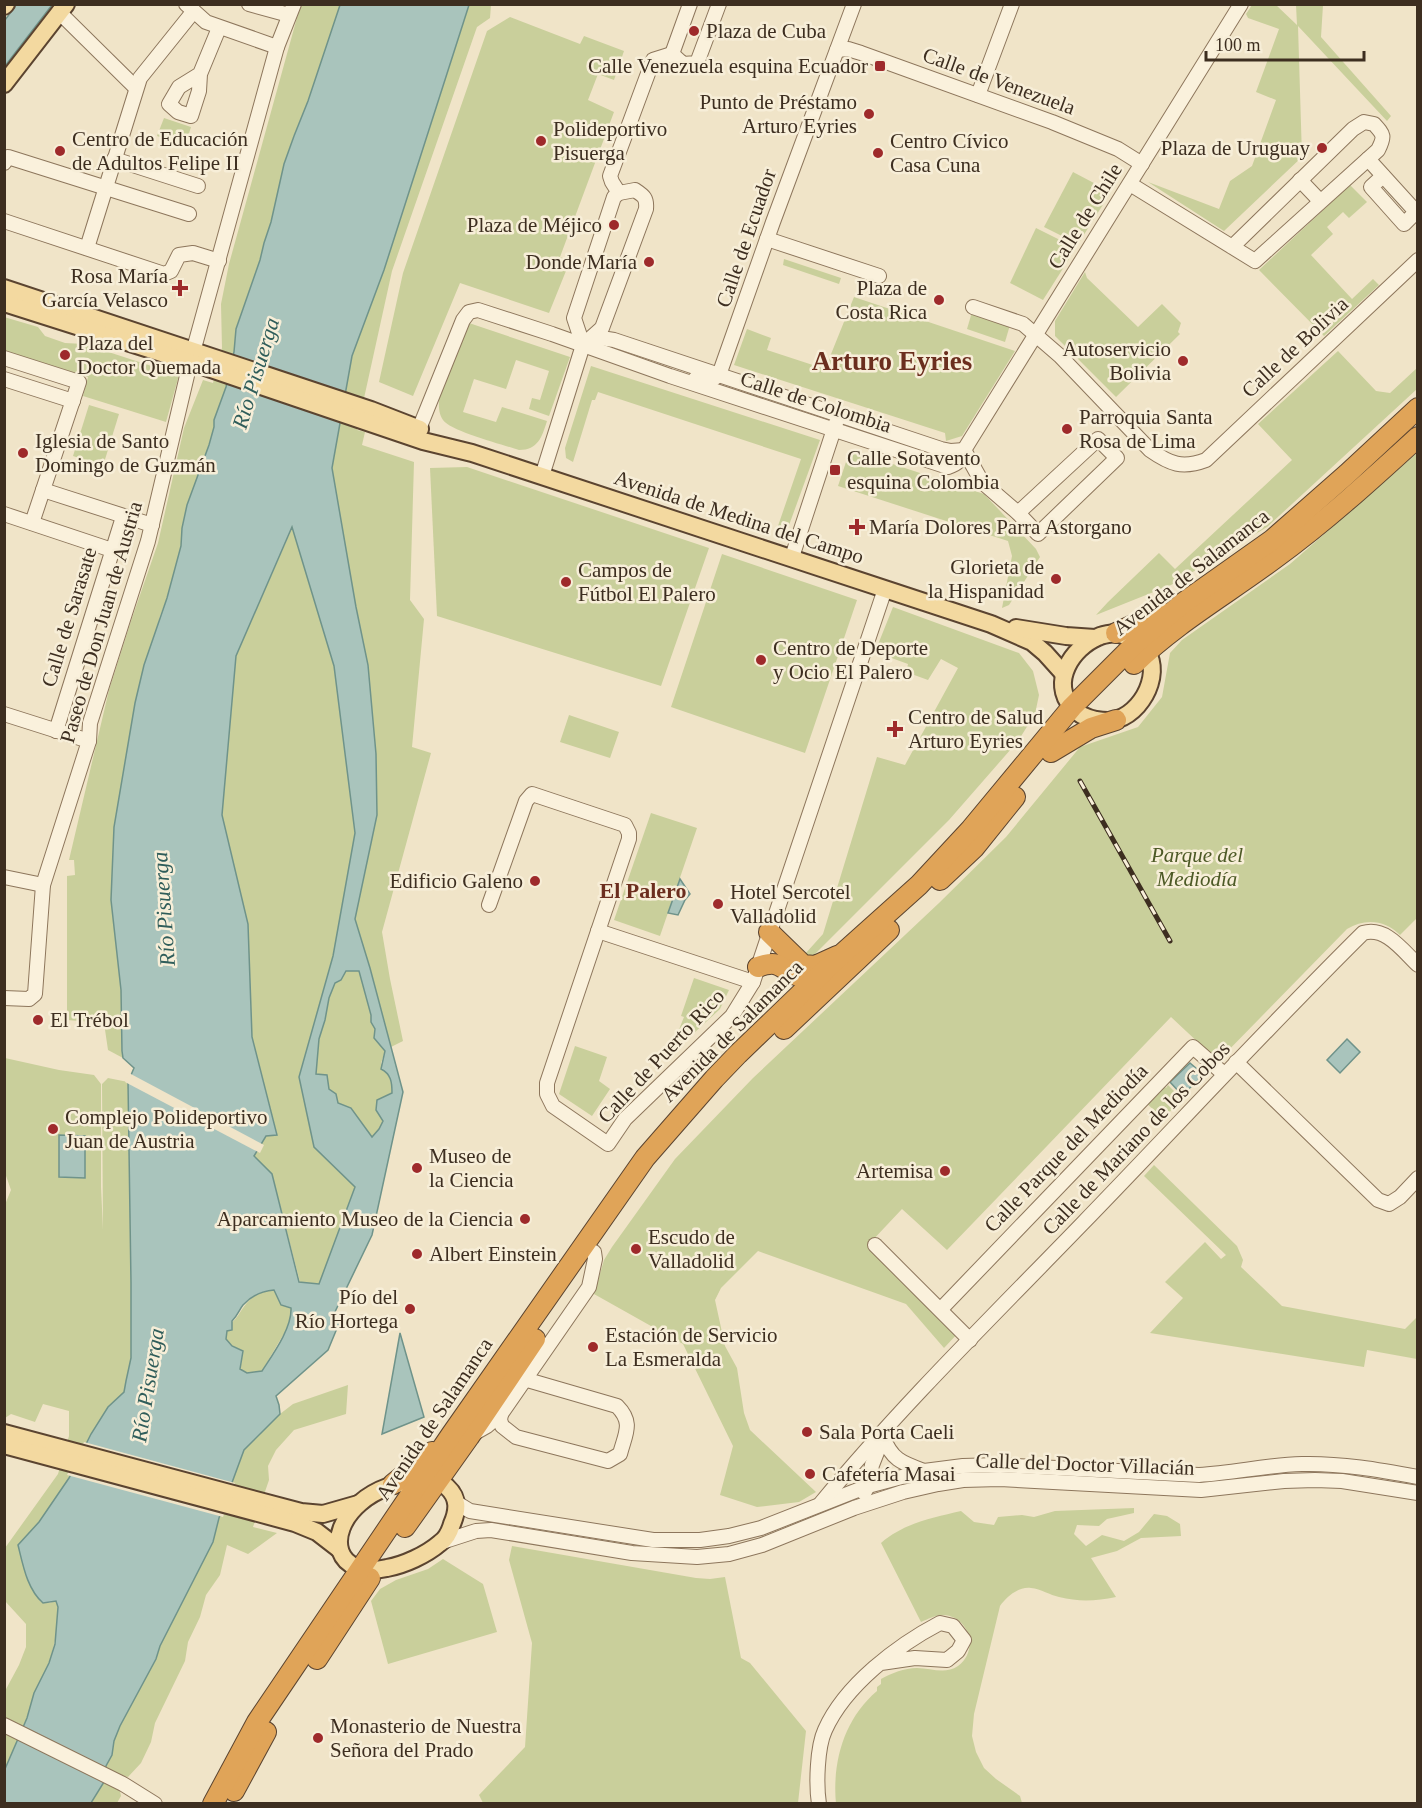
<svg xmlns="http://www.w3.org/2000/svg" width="1422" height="1808" viewBox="0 0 1422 1808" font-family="Georgia,serif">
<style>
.green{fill:#c9cf9b}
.water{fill:#a9c4bc;stroke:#6f938a;stroke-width:1.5;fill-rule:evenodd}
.pier{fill:#f0e4c8}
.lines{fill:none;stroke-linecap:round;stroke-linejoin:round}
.minor-casing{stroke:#8d765c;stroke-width:16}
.major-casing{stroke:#5b4430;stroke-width:20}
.highway-casing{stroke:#5b4430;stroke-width:22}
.minor{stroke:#faf1dc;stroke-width:14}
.major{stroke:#f3d9a0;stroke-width:16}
.highway{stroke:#e0a458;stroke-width:20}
.rail-casing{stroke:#3d2e20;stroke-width:5}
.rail{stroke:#f7eed8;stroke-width:3;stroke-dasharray:9;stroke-linecap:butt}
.poi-dot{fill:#9e2a2b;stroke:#f7eed8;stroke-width:2}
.labels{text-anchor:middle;stroke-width:5;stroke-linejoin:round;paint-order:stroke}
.poi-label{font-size:21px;fill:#3d2e20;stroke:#f7eed8;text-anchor:start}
.street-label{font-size:21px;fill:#3d2e20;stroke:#f7eed8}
.park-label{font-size:21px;font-style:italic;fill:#4d5a26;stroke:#f7eed8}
.water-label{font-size:22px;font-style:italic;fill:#2f5d5a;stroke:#f7eed8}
.neighbourhood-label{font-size:22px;font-weight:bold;fill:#6b2e1e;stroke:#f7eed8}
.district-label{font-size:27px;font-weight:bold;fill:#6b2e1e;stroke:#f7eed8}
</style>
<rect width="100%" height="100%" fill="#f0e4c8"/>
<g class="green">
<path d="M302 5H340L308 101 294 135 284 164 271 222 264 243 260 260 236 328 234 352 226 387 214 420V427L209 445 187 505 182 528 181 546 167 598 160 616 131 728 114 827 111 900 121 990 123 1058 108 1050 104 1023 67 1020V876L75 875 74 860H69L109 690 131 621 158 543 184 428 203 380 213 383 222 348 221 304 229 264 298 14Z"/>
<path d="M469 5H491L490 18 477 27 392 271 357 430 365 432 362 445 414 462 410 600 424 619 412 747 431 753 382 932 390 979 403 1041 391 1047 370 968 355 919 377 815 376 754 368 665 356 607 332 468 352 356 384 270Z"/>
<path d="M1252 5H1276L1297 25 1296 5H1323L1321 37 1391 116 1387 121 1298 26 1302 157 1224 231 1148 182 1219 209 1230 181 1252 166 1276 100 1256 92 1279 29 1248 18 1246 14Z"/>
<path d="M510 17 580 44 584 36 624 51 614 80 598 74 588 100 614 112 560 257 570 261 549 313 460 283 413 396 379 382 403 273 487 31Z"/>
<path d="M164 118 191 127 185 146 157 136Z"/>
<path d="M1073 172 1111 192 1078 244 1044 227Z"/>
<path d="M1350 185 1367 202 1349 218 1343 212 1327 227 1333 234 1311 255 1352 299 1373 279 1379 285 1324 336 1259 270Z"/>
<path d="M1036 228 1076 248 1043 300 1010 283Z"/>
<path d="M784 259 841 278 839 284 783 265Z"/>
<path d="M1085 272 1087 278 1138 327 1162 304 1181 323 1178 332 1180 334 1116 397 1055 336V321Z"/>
<path d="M854 297 1015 351 962 436 946 441 945 433 734 365 747 329 771 338 767 350 825 369Z"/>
<path d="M972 312 1010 325 1005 342 967 329Z"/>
<path d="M4 317 38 327 45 336 65 343 84 344 179 375 166 422 83 396 88 377 5 351Z"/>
<path d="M469 323 570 357 549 416 529 409 532 398 540 400 549 371 516 360 506 389 474 379 463 412 496 422 502 407 547 421C542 437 538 450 519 450 504 445 450 431 443 420 438 413 439 405 439 397Z"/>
<path d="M1338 351 1376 391 1390 393 1417 368V389L1267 527 1171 585 1096 615 1108 602 1159 553 1175 569 1292 460 1258 424Z"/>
<path d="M591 366 820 440 788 528 778 526 801 459 598 392 595 400H592L573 462 566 458 565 448Z"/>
<path d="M89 405 119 414 103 466 73 456Z"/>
<path d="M850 450 984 494 1036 549 1040 557 1009 605 1002 608 1012 556 1008 541 838 486Z"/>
<path d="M1417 453 1418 917 1400 935C1385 920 1365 918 1347 929L1218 1061 1171 1017 947 1250 902 1209 870 1243 960 1331 944 1348 906 1304 758 1251 721 1288 715 1300 725 1346 737 1368 744 1413 750 1430 816 1492 799 1502 757 1507 720 1495 733 1446 683 1344 594 1294 604 1260 612 1247 675 1159 753 1078 939 903 1006 837 1080 747 1138 727 1162 697 1170 653 1182 640 1290 564Z"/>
<path d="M467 467 709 548 661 686 437 616 430 468Z"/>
<path d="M293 526 334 666 355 833 333 956 299 1077 314 1147 355 1187 319 1284 300 1282 272 1174 254 1156 266 1136 277 1134 252 1037 248 924 222 815 236 656Z"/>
<path d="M722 554 857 600 805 753 671 707Z"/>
<path d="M893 607 1019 653 1033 671 1039 695 1035 714 1018 741 949 820 812 957 805 954 823 934 877 757 905 765 958 668 941 659 928 680 906 672 908 664 875 652Z"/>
<path d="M569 715 619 732 610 758 560 742Z"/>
<path d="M651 813 697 828 660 936 614 920Z"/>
<path d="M346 970 359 971 371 1015V1022L375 1029 374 1038 385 1051 381 1063 392 1082V1093L383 1098 376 1110 383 1121 379 1129 372 1137 351 1108 338 1103 329 1089 316 1075 319 1039 325 1020 329 998 335 983 341 980Z"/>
<path d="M694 978 729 990 720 1009 668 1057 684 1017 681 1016Z"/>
<path d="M575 1046 607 1057 599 1081 610 1089 592 1116 559 1094Z"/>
<path d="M5 1058 59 1070 94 1075 101 1084V1187L103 1230 102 1084 108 1078 128 1082 131 1283V1358L126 1381 124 1392 91 1434 69 1478 39 1522 18 1545C24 1566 28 1584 41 1602L49 1603 56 1601 58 1607 57 1633 49 1663 34 1693 27 1718 5 1769V1727L8 1720 5 1718V1691L19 1665 26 1647V1624L5 1601V1548L58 1474 69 1436V1411L43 1404 35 1422 11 1414 5 1418 4 1207 11 1190 5 1173Z"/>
<path d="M1162 1084 1166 1088 1168 1085 1181 1098 1164 1119 1145 1102Z"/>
<path d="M1154 1165 1237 1246 1243 1260 1241 1267 1282 1306 1405 1329 1417 1317V1359L1367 1350 1364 1367 1150 1333 1183 1298 1165 1282 1205 1242 1221 1259 1226 1255 1144 1176Z"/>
<path d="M274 1290 281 1305 291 1308V1318L286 1330 262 1371 247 1373 240 1369 243 1351 232 1346 226 1340C227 1322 232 1325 239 1314 249 1298 255 1292 274 1290Z"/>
<path d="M348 1385 346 1414 294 1430 276 1450 268 1466 269 1480 253 1527 277 1533 248 1554 227 1545 220 1575 206 1595 200 1617 188 1642 185 1661 155 1723 151 1742 141 1763 128 1777 119 1774 114 1787 120 1791 121 1796 117 1803 91 1804 104 1782 106 1766 112 1755 114 1741 120 1726 156 1659 160 1646 213 1542 219 1518 244 1450 280 1414 293 1404Z"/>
<path d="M1134 1508V1513L1107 1519 1099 1526 1077 1525 1074 1534 1086 1546 1102 1535 1124 1541 1139 1532 1154 1514 1167 1516 1180 1524 1181 1536 1141 1538 1117 1551 1091 1558 1116 1597C1096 1601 1079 1602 1059 1597 1050 1595 1041 1589 1031 1588 1019 1586 1006 1597 1000 1606L974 1714 972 1736 976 1752 984 1768 996 1779 1020 1796 1022 1803 836 1804C832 1762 844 1719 877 1691V1687L881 1684V1679C892 1673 904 1668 917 1668 931 1668 945 1675 958 1666 979 1651 970 1616 943 1615 935 1615 928 1619 921 1622L881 1543C904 1523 932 1518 961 1511L974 1522 994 1525 998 1517 1022 1515 1034 1517 1055 1511Z"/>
<path d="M512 1546 696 1578 710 1579 725 1577 741 1658 750 1663 806 1731 798 1803H483L479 1795 525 1747 532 1643 509 1560Z"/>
<path d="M443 1559 483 1584 497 1632 388 1664 371 1601 380 1589 396 1580 428 1569Z"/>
</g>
<g class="water">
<path d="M16 5H52L5 66V20Z"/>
<path d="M340 5H469L384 270 352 356 332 468 356 607 368 665 376 754 377 815 355 919 370 968 403 1092 372 1235 333 1316 340 1321 328 1350 276 1396 279 1405 280 1414 244 1450 219 1518 213 1542 160 1646 156 1659 120 1726 114 1741 112 1755 106 1766 104 1782 91 1803 5 1804V1769L27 1718 34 1693 49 1663 55 1644 58 1607 56 1601 43 1603C27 1589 23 1565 18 1545L39 1522 69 1478 91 1434 108 1407 124 1392 126 1381 131 1358V1283L128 1082 134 1068 123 1058 122 1051 121 990 111 900 112 875 114 827 135 703 144 665 167 598 181 546 182 528 187 505 209 445 214 427V420L226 387 234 352 236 329 260 260 264 243 271 222 284 164 294 136 308 101ZM292 527 334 666 355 833 333 956 299 1077 314 1147 355 1187 319 1284 299 1282 272 1174 254 1156 266 1136 277 1135 252 1037 248 924 222 815 236 656ZM346 971H359L371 1015V1022L375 1029 374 1038 385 1051 381 1069C391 1074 392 1082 392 1093L377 1100 376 1110 383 1121 379 1129 372 1137 351 1108 338 1103 336 1094 329 1089 327 1075 316 1074 319 1039 325 1020 329 998 335 983 341 980ZM274 1290 281 1305 291 1308C292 1328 273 1354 262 1371L247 1373 240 1369 243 1351 232 1346 226 1339 227 1331 232 1330V1321C238 1315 239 1310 243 1305 252 1295 262 1291 274 1290Z"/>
<path d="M680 879 690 894 685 900 678 915 668 913Z"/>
<path d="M1347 1039 1360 1052 1340 1073 1327 1060Z"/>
<path d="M1190 1063 1204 1075 1182 1095 1170 1082Z"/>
<path d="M59 1135 85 1136V1178L59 1177Z"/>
<path d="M400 1333 424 1417 382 1434Z"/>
</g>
<g class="pier">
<path d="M129 1073 264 1145 260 1153 125 1082Z"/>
<path d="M84 1442 235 1483 223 1517 67 1475Z"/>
</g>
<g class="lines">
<defs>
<g id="minor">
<path d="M186 4 206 22 277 47"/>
<path d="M249 4 289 15"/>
<path d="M59 12 136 88"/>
<path d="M837 50 848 49 861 53 1052 122 1118 149 1142 164"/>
<path d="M672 54 683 64 697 63 719 4"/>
<path d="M672 54 690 4"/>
<path d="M200 74 179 87 169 104 178 112 191 116 199 91 200 74 219 28"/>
<path d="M978 95 1012 4"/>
<path d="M114 159 198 186"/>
<path d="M1368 159 1418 214"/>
<path d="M4 163 8 157 189 214"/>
<path d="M1383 176 1371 187 1404 224 1416 212"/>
<path d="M1300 180 1320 201"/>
<path d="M1130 184 1255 261 1378 150C1385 136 1384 135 1374 124L1364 122 1353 129 1232 247"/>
<path d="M635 190C644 196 647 198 646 209L602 328 583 345 574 318 614 197 619 193Z"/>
<path d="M619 193 612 182 610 176 653 60 672 54"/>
<path d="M4 221 164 274 171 271 179 255 193 253 219 261"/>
<path d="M767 239 879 276"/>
<path d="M87 248 140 78 193 12"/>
<path d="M973 307 1023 324 1060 356 1150 450C1170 464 1182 469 1206 460L1418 260"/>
<path d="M583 345 601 338 614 340 941 449 951 451 964 450"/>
<path d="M4 358 79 382 32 523"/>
<path d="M4 379 73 401"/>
<path d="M695 379 709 382 719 375 773 222 854 4"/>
<path d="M419 429 463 320 469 312 478 310 552 334 670 376 948 467C958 464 961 460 964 450L1241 4"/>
<path d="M1098 439 1117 458 1038 534 1018 513Z"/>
<path d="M964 450 982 482 1018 513"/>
<path d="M542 476 583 345"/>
<path d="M43 490 152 525"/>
<path d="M4 514 112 550"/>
<path d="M792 557 836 423"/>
<path d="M4 714 89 741"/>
<path d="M56 731 123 517"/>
<path d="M4 877 43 885"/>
<path d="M489 905 526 801 532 794 625 825 629 833V839L547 1083V1094L553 1106 608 1144 625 1119 732 1016 753 982 885 589"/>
<path d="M598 931 753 982"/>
<path d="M4 998 29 999 35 994 43 885 89 741 90 723 148 541 190 363 277 47 294 4"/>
<path d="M1236 1062 1378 1200 1389 1204 1400 1197 1418 1178"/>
<path d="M875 1245 970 1340"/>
<path d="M941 1309 1193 1047 1224 1074"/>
<path d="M501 1414 500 1420 502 1426 516 1437 608 1461 620 1454C625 1434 634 1423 617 1406L524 1379"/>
<path d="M473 1434 487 1426 501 1414 589 1287 595 1259 594 1252"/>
<path d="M883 1437C892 1460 902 1463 924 1471"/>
<path d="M864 1493 868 1486 872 1465 883 1437"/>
<path d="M457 1503 470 1511 653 1540H700L729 1536 761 1528 868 1486 898 1478 924 1471 963 1466 997 1465 1199 1475C1234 1473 1267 1465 1302 1464 1340 1463 1380 1470 1418 1477"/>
<path d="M821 1503C902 1405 993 1316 1082 1224 1176 1127 1267 1028 1363 933 1386 926 1403 951 1418 965"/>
<path d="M442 1542 476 1531 491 1530 632 1553 697 1557 729 1554 762 1545 854 1508 903 1492 938 1484 963 1480 1000 1479 1201 1490 1284 1481 1315 1480 1342 1481 1418 1493"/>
<path d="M4 1725 123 1784 155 1804"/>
<path d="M819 1804C816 1785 817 1747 825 1730 845 1685 898 1645 940 1623L953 1626 964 1640 958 1651 947 1660 915 1658 881 1663"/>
</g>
<g id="major">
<path d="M4 6 6 4"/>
<path d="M4 84 66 4"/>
<path d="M4 288 371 410 420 429"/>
<path d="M4 303 202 366 423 441 472 453 991 624 1032 642 1045 653 1063 673"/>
<path d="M1016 628 1066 636 1095 638"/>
<path d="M1116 633C1123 635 1131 637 1137 641 1167 662 1147 709 1118 719 1112 722 1103 721 1096 720 1087 718 1078 715 1072 707 1050 682 1072 648 1098 637 1104 634 1109 634 1116 633Z"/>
<path d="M4 1433 301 1512 323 1514 358 1504"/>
<path d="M4 1445 295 1523 317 1532 339 1549"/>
<path d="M422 1478C427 1479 432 1479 436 1480 440 1481 443 1484 447 1487 459 1498 458 1510 452 1524 450 1531 446 1539 440 1543 426 1555 404 1565 387 1568 335 1579 324 1534 360 1503 378 1487 399 1483 422 1478Z"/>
</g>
<g id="highway">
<path d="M1116 633 1161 612"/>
<path d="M1134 664C1176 623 1227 594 1274 559 1325 522 1371 480 1418 437"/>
<path d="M1051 752 1091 728 1116 720"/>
<path d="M940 880 974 848 1015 797"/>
<path d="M769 932 803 965 815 966 837 956"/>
<path d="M758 967C780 959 779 968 796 975 800 977 807 977 811 978"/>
<path d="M784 1029 889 930"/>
<path d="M393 1484 432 1452"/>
<path d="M405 1527 469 1437 535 1339"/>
<path d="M317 1659 370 1578"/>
<path d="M234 1791 266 1732"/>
<path d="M213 1804 257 1722 451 1435 645 1158 714 1079 738 1054 842 954 919 885 971 829 1072 707 1138 641 1183 603 1272 540 1347 474 1418 408"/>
</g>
</defs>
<use href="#minor" class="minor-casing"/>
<use href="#major" class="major-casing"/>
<use href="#highway" class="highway-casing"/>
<use href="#minor" class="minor"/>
<use href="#major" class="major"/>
<use href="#highway" class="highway"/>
<defs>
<path id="rail" d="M1080 781 1170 941"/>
</defs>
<use href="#rail" class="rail-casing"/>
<use href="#rail" class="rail"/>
</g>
<g class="poi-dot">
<circle cx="694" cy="31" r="6"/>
<rect x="874" y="60" width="12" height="12" rx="3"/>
<circle cx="869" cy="114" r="6"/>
<circle cx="541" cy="141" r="6"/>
<circle cx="1322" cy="148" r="6"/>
<circle cx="60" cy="151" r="6"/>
<circle cx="878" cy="153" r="6"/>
<circle cx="614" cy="225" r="6"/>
<circle cx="649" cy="262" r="6"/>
<path d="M177 279h6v6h6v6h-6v6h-6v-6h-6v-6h6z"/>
<circle cx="939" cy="300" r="6"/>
<circle cx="65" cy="355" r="6"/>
<circle cx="1183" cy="361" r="6"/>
<circle cx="1067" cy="429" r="6"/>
<circle cx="23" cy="453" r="6"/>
<rect x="829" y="464" width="12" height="12" rx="3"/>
<path d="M854 518h6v6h6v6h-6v6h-6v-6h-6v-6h6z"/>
<circle cx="1056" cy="579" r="6"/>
<circle cx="566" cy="582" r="6"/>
<circle cx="761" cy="660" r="6"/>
<path d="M892 720h6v6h6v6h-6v6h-6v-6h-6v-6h6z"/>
<circle cx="535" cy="881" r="6"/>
<circle cx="718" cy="904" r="6"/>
<circle cx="38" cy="1020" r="6"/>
<circle cx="53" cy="1129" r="6"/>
<circle cx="417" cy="1168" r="6"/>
<circle cx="945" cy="1171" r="6"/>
<circle cx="525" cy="1219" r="6"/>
<circle cx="636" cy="1249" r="6"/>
<circle cx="417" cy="1254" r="6"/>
<circle cx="410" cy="1309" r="6"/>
<circle cx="593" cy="1347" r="6"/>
<circle cx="807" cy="1432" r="6"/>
<circle cx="810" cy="1474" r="6"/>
<circle cx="318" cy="1738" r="6"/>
</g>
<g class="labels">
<g class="poi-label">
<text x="706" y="38">Plaza de Cuba</text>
<text x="868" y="73" text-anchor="end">Calle Venezuela esquina Ecuador</text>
<text x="857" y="109" text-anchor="end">Punto de Préstamo<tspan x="857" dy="24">Arturo Eyries</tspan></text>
<text x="553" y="136">Polideportivo<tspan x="553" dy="24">Pisuerga</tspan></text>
<text x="72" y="146">Centro de Educación<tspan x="72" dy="24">de Adultos Felipe II</tspan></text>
<text x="890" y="148">Centro Cívico<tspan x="890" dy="24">Casa Cuna</tspan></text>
<text x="1310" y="155" text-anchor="end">Plaza de Uruguay</text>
<text x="602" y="232" text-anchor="end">Plaza de Méjico</text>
<text x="637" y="269" text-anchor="end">Donde María</text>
<text x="168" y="283" text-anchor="end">Rosa María<tspan x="168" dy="24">García Velasco</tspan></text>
<text x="927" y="295" text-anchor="end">Plaza de<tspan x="927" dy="24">Costa Rica</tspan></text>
<text x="77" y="350">Plaza del<tspan x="77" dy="24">Doctor Quemada</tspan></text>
<text x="1171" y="356" text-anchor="end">Autoservicio<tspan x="1171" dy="24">Bolivia</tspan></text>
<text x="1079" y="424">Parroquia Santa<tspan x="1079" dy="24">Rosa de Lima</tspan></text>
<text x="35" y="448">Iglesia de Santo<tspan x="35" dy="24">Domingo de Guzmán</tspan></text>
<text x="847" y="465">Calle Sotavento<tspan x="847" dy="24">esquina Colombia</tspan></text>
<text x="869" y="534">María Dolores Parra Astorgano</text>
<text x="1044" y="574" text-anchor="end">Glorieta de<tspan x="1044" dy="24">la Hispanidad</tspan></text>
<text x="578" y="577">Campos de<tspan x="578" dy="24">Fútbol El Palero</tspan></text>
<text x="773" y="655">Centro de Deporte<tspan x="773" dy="24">y Ocio El Palero</tspan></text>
<text x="908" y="724">Centro de Salud<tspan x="908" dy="24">Arturo Eyries</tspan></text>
<text x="523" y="888" text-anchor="end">Edificio Galeno</text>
<text x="730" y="899">Hotel Sercotel<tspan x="730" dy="24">Valladolid</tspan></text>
<text x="50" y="1027">El Trébol</text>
<text x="65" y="1124">Complejo Polideportivo<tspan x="65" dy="24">Juan de Austria</tspan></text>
<text x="429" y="1163">Museo de<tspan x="429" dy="24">la Ciencia</tspan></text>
<text x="933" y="1178" text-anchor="end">Artemisa</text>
<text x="513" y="1226" text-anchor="end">Aparcamiento Museo de la Ciencia</text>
<text x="648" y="1244">Escudo de<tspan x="648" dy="24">Valladolid</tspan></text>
<text x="429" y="1261">Albert Einstein</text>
<text x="398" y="1304" text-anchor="end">Pío del<tspan x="398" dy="24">Río Hortega</tspan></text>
<text x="605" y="1342">Estación de Servicio<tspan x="605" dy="24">La Esmeralda</tspan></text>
<text x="819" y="1439">Sala Porta Caeli</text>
<text x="822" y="1481">Cafetería Masai</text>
<text x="330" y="1733">Monasterio de Nuestra<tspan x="330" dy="24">Señora del Prado</tspan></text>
</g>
<g class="street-label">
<text transform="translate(999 81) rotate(20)" y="7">Calle de Venezuela</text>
<text transform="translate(1085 216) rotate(-58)" y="7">Calle de Chile</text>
<text transform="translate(746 238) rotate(-71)" y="7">Calle de Ecuador</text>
<text transform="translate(1295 347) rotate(-43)" y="7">Calle de Bolivia</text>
<text transform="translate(816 402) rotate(18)" y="7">Calle de Colombia</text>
<text transform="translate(739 517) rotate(18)" y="7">Avenida de Medina del Campo</text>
<text transform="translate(1191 572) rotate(-38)" y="7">Avenida de Salamanca</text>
<text transform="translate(69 617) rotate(-73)" y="7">Calle de Sarasate</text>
<text transform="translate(101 622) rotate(-74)" y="7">Paseo de Don Juan de Austria</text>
<text transform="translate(732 1031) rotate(-45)" y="7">Avenida de Salamanca</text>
<text transform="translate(661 1056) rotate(-47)" y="7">Calle de Puerto Rico</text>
<text transform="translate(1136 1138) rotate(-46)" y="7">Calle de Mariano de los Cobos</text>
<text transform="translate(1066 1148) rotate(-46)" y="7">Calle Parque del Mediodía</text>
<text transform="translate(434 1419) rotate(-56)" y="7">Avenida de Salamanca</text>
<text transform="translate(1085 1464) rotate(2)" y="7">Calle del Doctor Villacián</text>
</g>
<g class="park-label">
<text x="1197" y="862">Parque del<tspan x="1197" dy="24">Mediodía</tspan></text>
</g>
<g class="water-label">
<text transform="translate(255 373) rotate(-73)" y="8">Río Pisuerga</text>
<text transform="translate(163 909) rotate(-94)" y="8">Río Pisuerga</text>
<text transform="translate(147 1385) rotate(-81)" y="8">Río Pisuerga</text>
</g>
<g class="neighbourhood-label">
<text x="643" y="898">El Palero</text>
</g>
<g class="district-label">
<text x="892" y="370">Arturo Eyries</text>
</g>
</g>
<rect width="1422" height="1808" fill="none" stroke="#3d2e20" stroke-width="12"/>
<path d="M1206 51v9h158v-9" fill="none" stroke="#3d2e20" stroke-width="3"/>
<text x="1215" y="51" font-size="18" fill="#3d2e20" stroke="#f7eed8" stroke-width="4.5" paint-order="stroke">100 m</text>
</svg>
